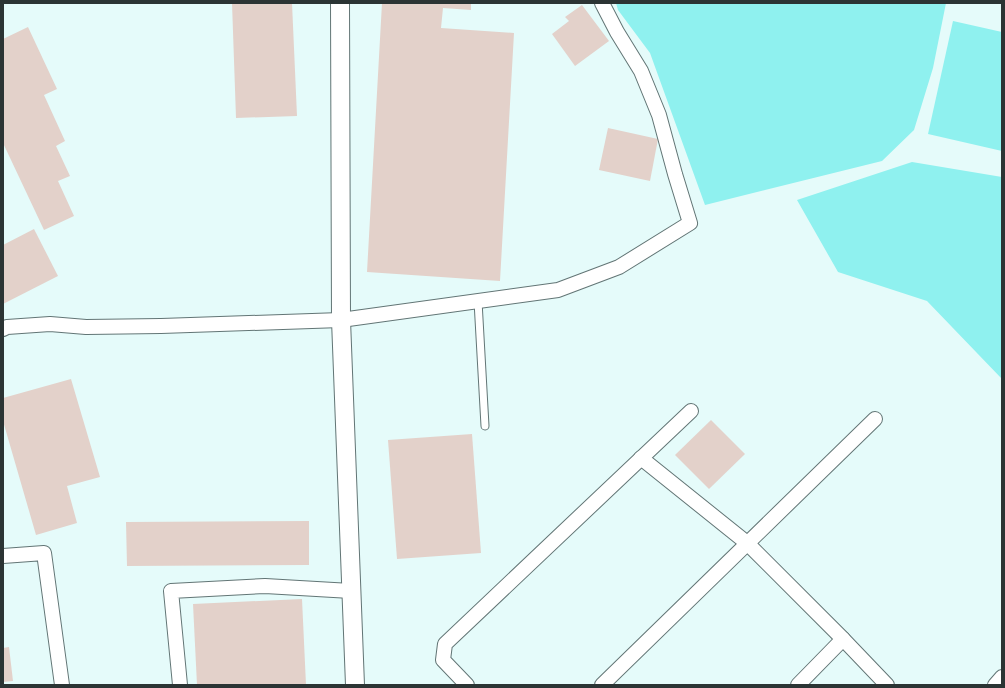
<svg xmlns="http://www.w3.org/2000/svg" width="1005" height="688" viewBox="0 0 1005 688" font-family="Cabin,sans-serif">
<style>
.green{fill:#8ff1ef}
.building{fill:#e3d1ca}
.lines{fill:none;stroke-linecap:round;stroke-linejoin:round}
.service-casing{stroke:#627575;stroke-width:9}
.minor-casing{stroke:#627575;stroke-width:16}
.tertiary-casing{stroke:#627575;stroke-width:20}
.service{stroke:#fff;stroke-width:7}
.minor{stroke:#fff;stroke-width:14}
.tertiary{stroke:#fff;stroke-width:18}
</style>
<rect width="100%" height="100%" fill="#e5fbfa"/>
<g class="green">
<path d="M616 3H946L933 68 914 130 882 161 705 205 650 53 618 10Z"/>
<path d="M953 21 1002 32V151L928 134Z"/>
<path d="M912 162 1002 177V379L927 301 838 272 797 200Z"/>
</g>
<g class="building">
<path d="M232 3H292L297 116 236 118Z"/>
<path d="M382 3H471V10L443 8 441 28 514 33 500 281 367 272Z"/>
<path d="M582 5 609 41 575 66 552 34 569 21 565 17Z"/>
<path d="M28 27 57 89 44 95 65 141 56 146 70 176 58 181 74 216 44 230 3 143V39Z"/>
<path d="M608 128 658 139 650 181 599 170Z"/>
<path d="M34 229 58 276 3 304V245Z"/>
<path d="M71 379 100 477 67 486 77 523 36 535 3 421V398Z"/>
<path d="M711 420 745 454 709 489 675 455Z"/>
<path d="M472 434 481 553 397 559 388 440Z"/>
<path d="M309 521V565L127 566 126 522Z"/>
<path d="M302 599 306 685H197L193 604Z"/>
<path d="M9 647 13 681 3 682V648Z"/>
</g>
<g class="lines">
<defs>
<path id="service" d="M478 301 485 426"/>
<g id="minor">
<path d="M3 329 7 327 50 324 86 327 161 326 341 320 558 290 619 267 690 223 675 174 659 115 641 71 617 32 602 3"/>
<path d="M641 458 747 543 843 639 887 685"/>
<path d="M3 556 44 553 62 685"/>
<path d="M180 685 171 591 265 586 351 591"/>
<path d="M467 685 443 660 445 644 691 411"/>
<path d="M602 685 875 419"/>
<path d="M798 685 843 639"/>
<path d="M995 685 1002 677"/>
</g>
<path id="tertiary" d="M340 3 341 320 355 685"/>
</defs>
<use href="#service" class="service-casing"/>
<use href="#minor" class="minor-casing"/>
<use href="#tertiary" class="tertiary-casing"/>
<use href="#service" class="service"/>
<use href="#minor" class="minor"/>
<use href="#tertiary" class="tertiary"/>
</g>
<rect width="1005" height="688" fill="none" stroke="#2b3434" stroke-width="8"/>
</svg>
